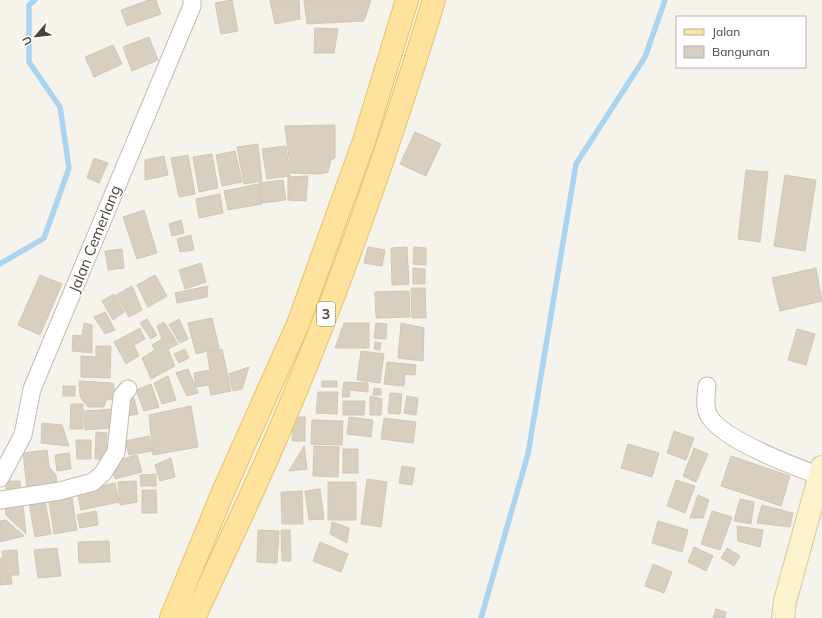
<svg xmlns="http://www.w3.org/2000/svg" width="822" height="618" viewBox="0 0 822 618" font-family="Mulish,sans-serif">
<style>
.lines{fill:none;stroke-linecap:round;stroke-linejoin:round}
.stream{stroke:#a9d4f2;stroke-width:5.5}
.building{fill:#d8cfc1;stroke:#d3c7b4}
.street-casing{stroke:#c2bbae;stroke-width:19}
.secondary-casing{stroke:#d6c79b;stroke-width:24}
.primary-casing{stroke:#e6c16a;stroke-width:24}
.street{stroke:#fff;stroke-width:17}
.secondary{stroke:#fff3cd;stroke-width:22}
.primary{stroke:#ffe39c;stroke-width:22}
.labels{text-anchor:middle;stroke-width:3;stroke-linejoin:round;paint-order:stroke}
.shield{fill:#fff;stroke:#817c74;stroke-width:1}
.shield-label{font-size:14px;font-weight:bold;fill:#4b4439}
.street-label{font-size:15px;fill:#4b4439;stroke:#fff}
</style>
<rect width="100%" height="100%" fill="#f6f3ec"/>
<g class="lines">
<g class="stream">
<path d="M0 264 44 238 69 168 60 107 29 62V5L35 0"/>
<path d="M481 618 528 454 576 164 645 57 665 0"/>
</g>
</g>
<g class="building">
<path d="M149 0H156L161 14 127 26 121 10Z"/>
<path d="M232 0 238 31 221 34 215 3Z"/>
<path d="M270 0H299L300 19 275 24Z"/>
<path d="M304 0H371L364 21 307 24Z"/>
<path d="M315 28 338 29 334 53H314Z"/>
<path d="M149 37 158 60 132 71 123 47Z"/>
<path d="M113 45 122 64 94 77 85 57Z"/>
<path d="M335 125V158L331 160 328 172 320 174 291 173 285 126Z"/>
<path d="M415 132 441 144 426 176 400 164Z"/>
<path d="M258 144 262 181 244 184 237 147Z"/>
<path d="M286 146 290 176 267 179 262 149Z"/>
<path d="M235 151 242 182 222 186 216 155Z"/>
<path d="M212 154 218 188 199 192 193 157Z"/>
<path d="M188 155 195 194 179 197 171 158Z"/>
<path d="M164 156 168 175 145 180V160Z"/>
<path d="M94 158 108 163 99 183 87 178Z"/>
<path d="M746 170 768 172 760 242 738 239Z"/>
<path d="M785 175 816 180 805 251 774 246Z"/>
<path d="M308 176 306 201 288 200V177Z"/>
<path d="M283 180 286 200 262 203 259 183Z"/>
<path d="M258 184 262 204 228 210 224 191Z"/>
<path d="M220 194 223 213 199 218 196 199Z"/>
<path d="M144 210 157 253 137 259 123 217Z"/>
<path d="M181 220 184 233 172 236 169 224Z"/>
<path d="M191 235 194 250 180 252 177 239Z"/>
<path d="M368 247 385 250 382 266 364 263Z"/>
<path d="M407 247 409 284 392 285 391 248Z"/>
<path d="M414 247 426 248V265L413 264Z"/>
<path d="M122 249 124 268 108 270 105 251Z"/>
<path d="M201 263 206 282 185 289 179 270Z"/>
<path d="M413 268 425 269V284H413Z"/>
<path d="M816 268 822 301 780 311 772 278Z"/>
<path d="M40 275 62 284 40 335 18 325Z"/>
<path d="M155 275 167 296 148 307 137 285Z"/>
<path d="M132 286 142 310 129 317 116 295Z"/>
<path d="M208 286 207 297 177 303 175 293Z"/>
<path d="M411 288H425L426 318H412Z"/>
<path d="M409 291 410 317 376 318 375 292Z"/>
<path d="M114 294 124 312 113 320 102 301Z"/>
<path d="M105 312 115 330 105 334 94 317Z"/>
<path d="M212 318 219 348 196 354 188 323Z"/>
<path d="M147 319 157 335 151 339 140 323Z"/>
<path d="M179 319 188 339 180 343 169 325Z"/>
<path d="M164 322 178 344 168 349 175 366 151 379 142 358 155 350 152 345 162 339 157 326Z"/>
<path d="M84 323 92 325V353L72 351 73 335 82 336Z"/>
<path d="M344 323H369V348H335Z"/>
<path d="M376 323 387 324 386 339 374 338Z"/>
<path d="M401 323 424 328 423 361 398 358Z"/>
<path d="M140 328 145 339 134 345 139 356 126 364 114 342Z"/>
<path d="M797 329 815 334 806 365 788 360Z"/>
<path d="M375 342 381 343 380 350 374 349Z"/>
<path d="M96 346H111L110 378 81 377V356L96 357Z"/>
<path d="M185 349 189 358 179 363 174 354Z"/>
<path d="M222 349 231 391 211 395 209 385 196 387 194 373 210 370 207 352Z"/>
<path d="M361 351 384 354 380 383 357 380Z"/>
<path d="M387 362 416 365 415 375 405 374 404 386 384 384Z"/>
<path d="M249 367 242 389 233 391 229 374Z"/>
<path d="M188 369 198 393 187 396 176 373Z"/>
<path d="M168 376 176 400 162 404 154 383Z"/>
<path d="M79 381 113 383 116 399 106 400 104 407H88L80 397Z"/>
<rect x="322" y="381" width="15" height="6"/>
<path d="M344 382 368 383V392L350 390 349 397H342Z"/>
<path d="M151 384 159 407 144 411 136 390Z"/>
<rect x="63" y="386" width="12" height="10"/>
<path d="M374 388 381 389V395H373Z"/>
<path d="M318 392H338L337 414 316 413Z"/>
<path d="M390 393 402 394 400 414 388 413Z"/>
<path d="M370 396 382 399 381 415H370Z"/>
<path d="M407 396 418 398 416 415 404 413Z"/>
<path d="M134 398 138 414 127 416 124 402Z"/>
<path d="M343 401H365L364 415H343Z"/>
<path d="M71 404H83V429H70Z"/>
<path d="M191 406 198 447 153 455 149 415Z"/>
<path d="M115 409 111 428 85 430 84 411Z"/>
<path d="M293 417H305V441H292Z"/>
<path d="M349 417 373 420 371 437 347 434Z"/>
<path d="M384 418 416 422 413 443 381 439Z"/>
<path d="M312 420 343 421 342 445 311 444Z"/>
<path d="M42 423 62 425 69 446 41 443Z"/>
<path d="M674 431 694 438 686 460 667 453Z"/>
<path d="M96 432 107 433 106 459H95Z"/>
<path d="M149 436 152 451 129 455 125 441Z"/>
<path d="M76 440H91V459H77Z"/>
<path d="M628 444 659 453 652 477 621 468Z"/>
<path d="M304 446 307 469 289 471Z"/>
<path d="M314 446 339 447 338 477 313 476Z"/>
<path d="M694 448 708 454 696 482 683 476Z"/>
<rect x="343" y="449" width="15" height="24"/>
<path d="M47 450 49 467 56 475 57 485 27 488 23 453Z"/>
<path d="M69 453 71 469 57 471 55 455Z"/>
<path d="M137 455 142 472 115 479 111 462Z"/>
<path d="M731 456 790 476 781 506 721 486Z"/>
<path d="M171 458 175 477 160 481 155 465Z"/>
<path d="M402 466 415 468 412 485 399 483Z"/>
<path d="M156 474V486H141L140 475Z"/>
<path d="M367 479 387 482 381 527 361 524Z"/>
<path d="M676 480 695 486 685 513 667 506Z"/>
<path d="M6 481H20L21 493H6Z"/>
<path d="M136 481 137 502 120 505 118 482Z"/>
<rect x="328" y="482" width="28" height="38"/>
<path d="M115 483 119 502 81 510 77 491Z"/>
<path d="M320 489 324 519 309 520 305 491Z"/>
<path d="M142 490H156L157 513H142Z"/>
<path d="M302 491 303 524H282L281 492Z"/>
<path d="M698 495 709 500 703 518H690Z"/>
<path d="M72 498 77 530 54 534 49 502Z"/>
<path d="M740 499 754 502 751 524 734 521Z"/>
<path d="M45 500 51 534 35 537 29 503Z"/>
<path d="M23 504 26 534 6 515 5 506Z"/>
<path d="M762 505 793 513 790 527 757 523Z"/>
<path d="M96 511 98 525 80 528 77 515Z"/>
<path d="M712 511 732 517 720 550 701 544Z"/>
<path d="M6 520 24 536 0 542V521Z"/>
<path d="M658 521 688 530 682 552 652 543Z"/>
<path d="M332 522 349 528 347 543 330 534Z"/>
<path d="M737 526 763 530 760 547 738 541Z"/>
<path d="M258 530 279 531 277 563 257 562Z"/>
<path d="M281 530H290L291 561H282Z"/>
<path d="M109 541 110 562 79 563 78 542Z"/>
<path d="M320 542 348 554 341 572 313 561Z"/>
<path d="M694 547 713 556 706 571 688 562Z"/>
<path d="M57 548 61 576 38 578 34 550Z"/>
<path d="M727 548 740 556 734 566 721 558Z"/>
<path d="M17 550 19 575H11L12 584 0 585V559L3 557 2 551Z"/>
<path d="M653 564 672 572 664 593 645 586Z"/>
<path d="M716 609 726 612 725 618H713Z"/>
</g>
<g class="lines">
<defs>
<g id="street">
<path d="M707 386C706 396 704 407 709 416 723 440 793 466 820 476"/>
<path d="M0 478 23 435 32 389 192 6V0"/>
<path d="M0 500 60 491 93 482 103 473 116 452 122 396 128 389"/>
</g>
<path id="secondary" d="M783 618 785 601 822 467"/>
<g id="primary">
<path d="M171 618 223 492 298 324 364 141 407 0"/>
<path d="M194 618C222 557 251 497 277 436 338 294 389 148 434 0"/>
</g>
</defs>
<use href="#street" class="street-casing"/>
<use href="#secondary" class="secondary-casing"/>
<use href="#primary" class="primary-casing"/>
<use href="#street" class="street"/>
<use href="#secondary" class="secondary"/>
<use href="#primary" class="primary"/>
</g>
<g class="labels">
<rect class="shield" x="317" y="302" width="18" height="24" rx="3"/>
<g class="shield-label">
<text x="326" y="319">3</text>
</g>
<g class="street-label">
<text transform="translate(95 239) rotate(-68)" y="5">Jalan Cemerlang</text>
</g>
</g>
<rect x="676" y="16" width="130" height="52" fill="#ffffff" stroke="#b7b4b0"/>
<rect x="684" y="29" width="20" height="6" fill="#ffe39c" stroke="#b7b4b0"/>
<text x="712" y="36" font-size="12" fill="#4b4439">Jalan</text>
<rect x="684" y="46" width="20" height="12" fill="#d8cfc1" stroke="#b7b4b0"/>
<text x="712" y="56" font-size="12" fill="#4b4439">Bangunan</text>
<g transform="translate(36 36) rotate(242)" stroke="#ffffff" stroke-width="3" paint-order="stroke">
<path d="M0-3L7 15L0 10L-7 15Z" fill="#4b4439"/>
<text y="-6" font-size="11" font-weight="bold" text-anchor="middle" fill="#4b4439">U</text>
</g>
</svg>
